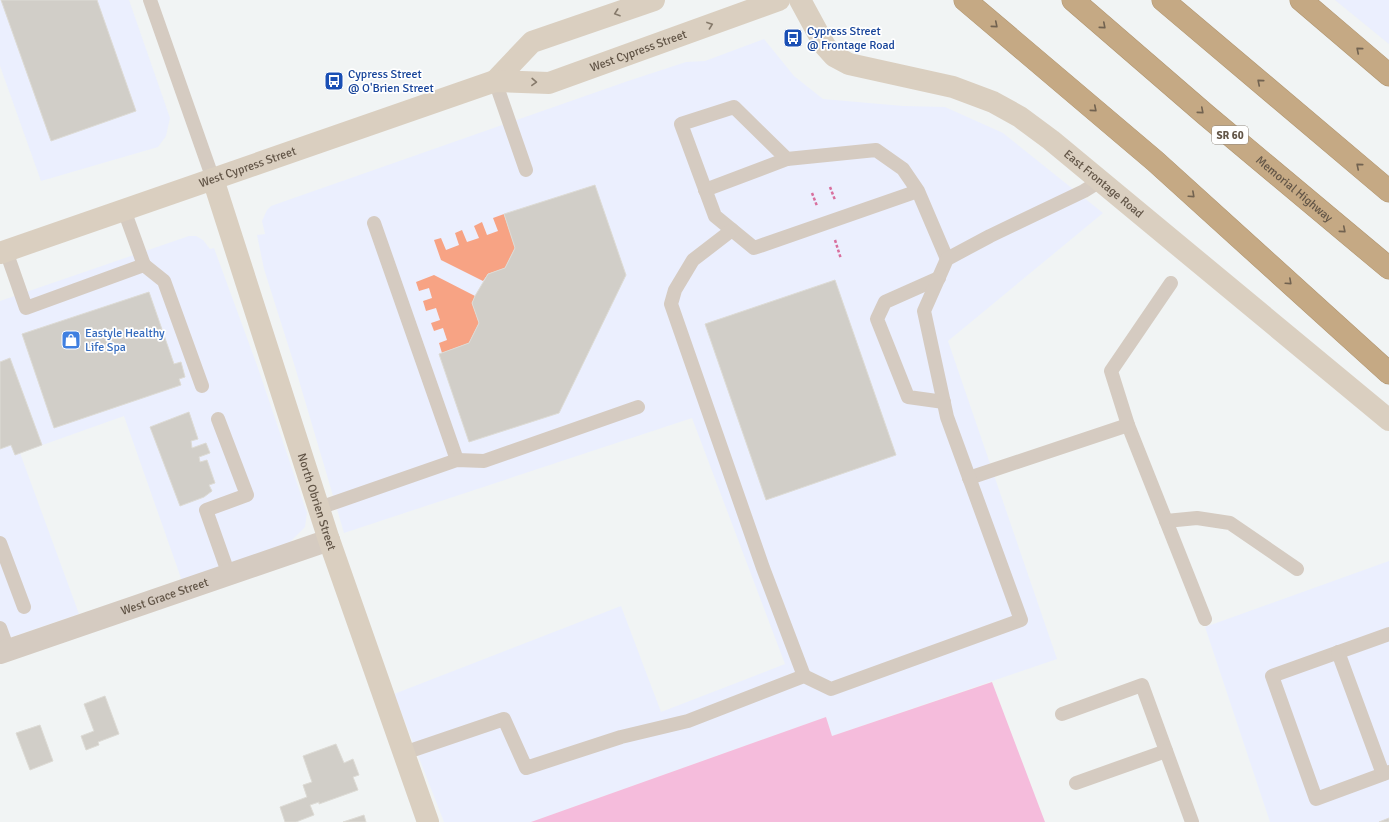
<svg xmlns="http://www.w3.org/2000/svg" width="1389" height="822" viewBox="0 0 1389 822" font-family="Signika,sans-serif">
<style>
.commercial{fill:#ebeffe}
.green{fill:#f5bcdc}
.water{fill:#f7a384}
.building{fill:#d1cec8;stroke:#dddbd5}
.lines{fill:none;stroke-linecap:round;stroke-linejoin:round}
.highway-casing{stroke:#b1956f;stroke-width:23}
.path{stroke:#d86f9d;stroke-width:2.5;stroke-dasharray:3 2;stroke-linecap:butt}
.lane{stroke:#d5cbc1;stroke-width:14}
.street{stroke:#d5cbc1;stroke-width:22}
.secondary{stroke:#dacfc0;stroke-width:22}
.highway{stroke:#c5a984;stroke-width:22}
.oneway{stroke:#867a6b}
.oneway2{stroke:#716250}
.labels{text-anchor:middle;stroke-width:3.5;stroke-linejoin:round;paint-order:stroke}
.shield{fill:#fff;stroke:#91887e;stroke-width:1}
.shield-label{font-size:11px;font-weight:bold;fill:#625547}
.transit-label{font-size:12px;fill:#164399;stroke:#fff;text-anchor:start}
.street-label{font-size:12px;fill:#625547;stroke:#fff}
.shop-label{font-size:12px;fill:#366cbe;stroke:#fff;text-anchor:start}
</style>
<rect width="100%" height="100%" fill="#f1f4f4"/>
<g class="commercial">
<path d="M0 0H129L170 118 166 136 158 147 41 181 0 66Z"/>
<path d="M1335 0H1389V44Z"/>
<path d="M764 39 794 76 823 99 903 106 945 107 1003 133 1103 213 948 341 1057 659 832 736 826 717 531 822H444L394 694 621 606 661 712 785 664 692 418 344 533 295 367 264 269 257 235 265 234 262 221 267 210 271 206 628 81 686 62 705 61Z"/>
<path d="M189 236H196L203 240 210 249 214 248 258 368 307 513 305 527 290 542 182 581 124 416 20 453 79 614 0 641V301Z"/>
<path d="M1389 561V822H1270L1205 627Z"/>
</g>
<path class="green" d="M992 682 1045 822H531L826 717 832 736Z"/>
<g class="water">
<path d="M504 214 515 248 505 268 488 274 483 281 441 260 434 240 441 238 446 250 459 245 455 233 462 230 467 242 479 238 474 226 482 222 487 235 498 231 493 218Z"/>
<path d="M434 275 475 296 472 303 479 323 469 343 442 353 439 343 447 340 443 328 434 331 431 323 440 320 436 308 426 311 423 301 432 298 429 288 419 291 416 282Z"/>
</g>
<g class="building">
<path d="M1 0H97L136 111 51 141Z"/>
<path d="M595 185 626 275 559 413 469 442 439 354 469 343 479 323 472 303 475 296 488 274 505 268 515 248 504 214Z"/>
<path d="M835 280 896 455 766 500 705 324Z"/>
<path d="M149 292 174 364 181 362 185 377 179 379 181 385 54 428 22 334Z"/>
<path d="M10 358 42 445 15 455 11 445 0 449V362Z"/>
<path d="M189 412 198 439 191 441 192 448 206 443 210 453 199 457 200 462 207 460 215 483 209 485 212 491 204 497 180 506 150 427Z"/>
<path d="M105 696 119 734 98 742 99 745 86 750 81 736 94 731 84 704Z"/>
<path d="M40 725 53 761 30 770 16 733Z"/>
<path d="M336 744 344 763 353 759 359 775 353 777 358 790 319 804V802L310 805 314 815 296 822H285L280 807 307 797 303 785 312 782 303 756Z"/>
<path d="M364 815 366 822H343Z"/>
<path d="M1389 818V822H1379Z"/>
</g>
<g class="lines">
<defs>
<g id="highway">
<path d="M965 0 1155 161 1389 373"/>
<path id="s5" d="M1073 0 1206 115 1389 268"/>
<path d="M1163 0 1389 191"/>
<path d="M1301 0 1389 75"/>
</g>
</defs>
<use href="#highway" class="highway-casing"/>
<g class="path">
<path d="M830 187 835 200"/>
<path d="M812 193 817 206"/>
<path d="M835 240 841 259"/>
</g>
<g class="lane">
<path d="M150 0 213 179"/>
<path d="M495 81 526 170"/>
<path d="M705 190 787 159"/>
<path d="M918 191 754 248 715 216 681 124 734 107 787 159 876 150 903 169 918 191 947 259"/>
<path d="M124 210 144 265"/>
<path d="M374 223 457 460"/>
<path d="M732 230 693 260 675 290 671 304 763 568 804 676"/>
<path d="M6 251 26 308 144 265 164 281 202 386"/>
<path d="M939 278 885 302 877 319 908 397 944 402"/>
<path d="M218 419 247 495 206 510 229 575"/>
<path d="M1128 425 1205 619"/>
<path d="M969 478 1128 425 1111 371 1171 283"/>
<path d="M319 508 457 460 484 461 638 407"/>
<path d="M1166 521 1197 518 1230 523 1297 569"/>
<path d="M0 543 24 607"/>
<path d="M0 628 8 650"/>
<path d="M1389 634 1272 676 1316 799 1389 772"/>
<path d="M1338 652 1383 774"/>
<path d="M1062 714 1142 685 1192 822"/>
<path d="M404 753 504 719 526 768 621 737 688 721 804 676 831 689 1021 620 947 417 924 311 947 259 990 236 1084 191 1100 181"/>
<path d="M1076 783 1166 751"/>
</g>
<path class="street" id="s1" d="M0 653 329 540"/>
<g class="secondary">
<path id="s2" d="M800 0 825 46 834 56 849 64 953 87 993 102 1020 117 1051 140 1389 420"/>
<path d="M495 81 532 42 654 0"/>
<path id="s3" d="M213 179 329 540 428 822"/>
<path id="s4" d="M0 253 495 81 549 83 779 0"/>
</g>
<use href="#highway" class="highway"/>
</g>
<defs><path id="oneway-chevron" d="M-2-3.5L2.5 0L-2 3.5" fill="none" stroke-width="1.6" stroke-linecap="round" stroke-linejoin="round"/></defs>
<g class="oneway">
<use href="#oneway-chevron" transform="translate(617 13) rotate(161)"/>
<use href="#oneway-chevron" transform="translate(710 25) rotate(-20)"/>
<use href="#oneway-chevron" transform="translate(534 82) rotate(2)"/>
</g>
<g class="oneway2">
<use href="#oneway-chevron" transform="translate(995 25) rotate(40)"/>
<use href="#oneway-chevron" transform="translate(1103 26) rotate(41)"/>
<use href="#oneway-chevron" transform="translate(1359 50) rotate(-140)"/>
<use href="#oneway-chevron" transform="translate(1260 82) rotate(-140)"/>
<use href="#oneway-chevron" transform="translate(1094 109) rotate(40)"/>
<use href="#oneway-chevron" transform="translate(1201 111) rotate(41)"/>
<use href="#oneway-chevron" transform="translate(1359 166) rotate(-140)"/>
<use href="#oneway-chevron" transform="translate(1192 195) rotate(42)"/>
<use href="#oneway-chevron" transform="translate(1343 230) rotate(40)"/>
<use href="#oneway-chevron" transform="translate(1289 282) rotate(42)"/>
</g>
<defs>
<symbol id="bus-square" viewBox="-11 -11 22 22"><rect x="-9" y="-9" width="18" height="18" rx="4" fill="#1a4fb4" stroke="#fff"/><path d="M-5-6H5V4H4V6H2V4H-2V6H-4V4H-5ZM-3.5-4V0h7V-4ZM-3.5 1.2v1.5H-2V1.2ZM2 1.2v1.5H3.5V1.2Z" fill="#fff"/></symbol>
<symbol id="shop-square" viewBox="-11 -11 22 22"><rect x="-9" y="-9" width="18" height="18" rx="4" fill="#3f7fe0" stroke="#fff"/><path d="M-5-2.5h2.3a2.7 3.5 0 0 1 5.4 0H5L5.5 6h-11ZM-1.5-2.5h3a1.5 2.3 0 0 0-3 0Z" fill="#fff"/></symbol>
</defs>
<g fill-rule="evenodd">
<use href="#bus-square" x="782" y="27" width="22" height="22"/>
<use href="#bus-square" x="323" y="70" width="22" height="22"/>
<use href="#shop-square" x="60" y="329" width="22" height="22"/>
</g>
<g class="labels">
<rect class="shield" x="1212" y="126" width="36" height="18" rx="3"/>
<g class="shield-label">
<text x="1230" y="139">SR 60</text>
</g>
<g class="transit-label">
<text x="807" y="35">Cypress Street<tspan x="807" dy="14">@ Frontage Road</tspan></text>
<text x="348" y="78">Cypress Street<tspan x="348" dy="14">@ O'Brien Street</tspan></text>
</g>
<g class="street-label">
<text dy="4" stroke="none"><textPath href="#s4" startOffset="673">West Cypress Street</textPath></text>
<text dy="4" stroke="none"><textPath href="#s4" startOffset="262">West Cypress Street</textPath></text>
<text dy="4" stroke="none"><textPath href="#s2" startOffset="370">East Frontage Road</textPath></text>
<text dy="4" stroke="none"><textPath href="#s5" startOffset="291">Memorial Highway</textPath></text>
<text dy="4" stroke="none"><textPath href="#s3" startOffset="339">North Obrien Street</textPath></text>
<text dy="4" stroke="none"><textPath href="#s1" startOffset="174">West Grace Street</textPath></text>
</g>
<g class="shop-label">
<text x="85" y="337">Eastyle Healthy<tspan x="85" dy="14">Life Spa</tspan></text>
</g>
</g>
</svg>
